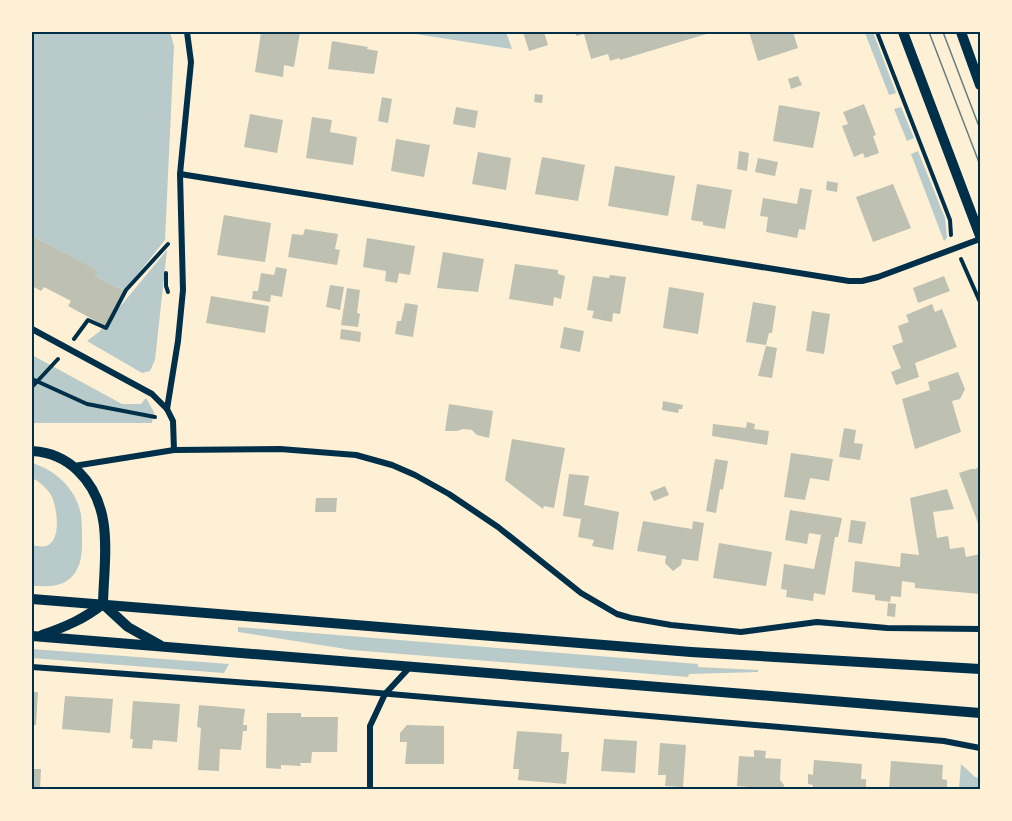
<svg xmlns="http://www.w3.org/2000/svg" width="1012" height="821" viewBox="0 0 1012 821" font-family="Signika,sans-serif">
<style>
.green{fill:#b9caca}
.building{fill:#bec0b2}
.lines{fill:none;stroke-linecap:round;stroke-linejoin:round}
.path{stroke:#003049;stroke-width:4}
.minor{stroke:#003049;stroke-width:6}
.tertiary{stroke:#003049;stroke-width:10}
.tram{stroke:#657d81;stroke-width:1.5}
.neatline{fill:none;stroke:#003049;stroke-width:2}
</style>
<rect width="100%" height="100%" fill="#fdf0d5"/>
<g class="green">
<path d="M32 32H170L174 46 165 240 124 291 95 276 97 271 32 236Z"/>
<path d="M403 32H506L512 49Z"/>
<path d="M873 32 896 93 889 95 865 33Z"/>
<path d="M901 107 914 138 907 141 894 109Z"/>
<path d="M918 151 945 218 947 238 944 241 911 154Z"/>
<path d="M167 250 155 360 150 371 142 373 87 341 99 332Z"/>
<path d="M32 355 122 404H141L146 398 154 412 152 423H32Z"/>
<path d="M32 463C56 470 77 490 81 515 82 524 82 534 82 543 82 557 80 571 68 580 57 588 44 586 32 586V545C36 546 42 547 46 546 62 541 57 508 52 497 49 490 39 481 32 478Z"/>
<path d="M238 627 698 664V667L758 670V672L689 674 688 677 352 650 238 632Z"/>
<path d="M32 649 229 664 224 673 32 658Z"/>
<path d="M961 764 975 777 980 778V789H959Z"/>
</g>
<g class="building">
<path d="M261 32H300L294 67 284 65 283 77 255 72Z"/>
<path d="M523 32H544L548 45 529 51Z"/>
<path d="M575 32H713L620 60 619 58 610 61 608 54 591 59 584 34 576 36Z"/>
<path d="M749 32H793L798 48 758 61Z"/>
<path d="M332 41 368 47 367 49 378 51 374 74 328 69Z"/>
<path d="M798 76 802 85 791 89 788 79Z"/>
<path d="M535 94 543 95 542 103 534 102Z"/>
<path d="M382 97 392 99 388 123 378 121Z"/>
<path d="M864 104 876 135 873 136 879 153 865 158 863 153 854 157 842 126 848 124 843 112Z"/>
<path d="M779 105 820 112 813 148 773 141Z"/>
<path d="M456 107 478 111 475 128 453 124Z"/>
<path d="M250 114 283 120 277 153 244 147Z"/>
<path d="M312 117 332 120 330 132 357 137 353 165 306 158Z"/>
<path d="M396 139 430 145 424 177 391 171Z"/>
<path d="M739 151 749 153 747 171 737 169Z"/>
<path d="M478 152 511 158 506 190 472 184Z"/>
<path d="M542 157 585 165 578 201 535 194Z"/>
<path d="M758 158 778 162 775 176 755 172Z"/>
<path d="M615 166 675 176 668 216 608 206Z"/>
<path d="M827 181 838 183 837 192 826 190Z"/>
<path d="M697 184 732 190 725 229 703 225V222L691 220Z"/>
<path d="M893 184 911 228 873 242 856 197Z"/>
<path d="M800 188 812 190 805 230 799 229 797 238 766 232 768 217 760 216 763 198 797 204Z"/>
<path d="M224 215 271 223 265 262 217 255Z"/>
<path d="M305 229 338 234 335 249 340 250 337 265 288 257 292 234 303 235Z"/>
<path d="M32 236 98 271 95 276 124 291 105 326 68 306 71 301 44 287 41 291 32 286Z"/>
<path d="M367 238 415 246 410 275 399 273 397 283 385 281 386 271 363 267Z"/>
<path d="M443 252 484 259 478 292 437 288Z"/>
<path d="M515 264 558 270V274L565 276 561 299 554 297 553 306 509 299Z"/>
<path d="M276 267 287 269 282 297 271 295 270 302 252 299 253 291H258L261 273 274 275Z"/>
<path d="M610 275 626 277 620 314 613 313 612 322 592 318 594 311 587 310 593 276 609 278Z"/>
<path d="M944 276 950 291 918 303 913 288Z"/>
<path d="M330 285 344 287 340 310 326 307Z"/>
<path d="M669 287 704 293 698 334 663 328Z"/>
<path d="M347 288 360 290 357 313 360 314 358 327 341 325Z"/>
<path d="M211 296 269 306 265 333 206 323Z"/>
<path d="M753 302 776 306 772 333H769L766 345 746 342Z"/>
<path d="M405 303 418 305 413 337 395 334 397 321H401Z"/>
<path d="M932 304 935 312 942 309 957 347 915 363 919 377 896 385 891 372 901 368 892 346 903 342 898 326 909 322 906 315Z"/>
<path d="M812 311 830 314 824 354 806 351Z"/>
<path d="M564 327 584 331 580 352 560 348Z"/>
<path d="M341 329 361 332 360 342 340 339Z"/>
<path d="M766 346 777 348 772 378 758 376Z"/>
<path d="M958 372 965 389 960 399 952 401 961 432 915 449 902 399 930 390 928 382Z"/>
<path d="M663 401 683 405 682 409H679L678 413 662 410Z"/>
<path d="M449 404 493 411 489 438 477 435 472 430 463 429 457 431H445Z"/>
<path d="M747 422 755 424 754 429 769 431 767 445 712 436 713 424 746 428Z"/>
<path d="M844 428 856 430 854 443 863 444 860 460 839 457Z"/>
<path d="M512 439 565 448 554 508 544 506 543 509 505 480Z"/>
<path d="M791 453 833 459 829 481 810 478 805 500 784 497Z"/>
<path d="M715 459 728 461 723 490 720 489 716 513 706 511Z"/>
<path d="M980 465V522L978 523 959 473 971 469H976Z"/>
<path d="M569 474 589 476 584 505 619 512 613 550 592 546 594 540 578 537 581 519 563 516Z"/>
<path d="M665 486 669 495 654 501 650 492Z"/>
<path d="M947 489 954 509 933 512 937 538 948 536 950 549 964 547 966 557 980 554V594L915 588V583L902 581 901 597 891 596 890 602 875 600V595L852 592 855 561 900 567 901 553 919 555 910 498Z"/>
<path d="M316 498H337L336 512H315Z"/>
<path d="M790 510 842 518 838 537H835L825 595 814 593 813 601 786 597 787 590 781 589 784 564 814 569 821 535 809 533 807 544 785 540Z"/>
<path d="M851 520 866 522 862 544 848 542Z"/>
<path d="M643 521 692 529 693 521 704 523 698 561 682 559 681 565 673 571 665 563 666 556 637 551Z"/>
<path d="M719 543 772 552 766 586 713 578Z"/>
<path d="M888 603 896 604 895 617 887 616Z"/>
<path d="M32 692H38L36 725H32Z"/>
<path d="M65 696 113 699 110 733 62 729Z"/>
<path d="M133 701 180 704 177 742 153 740 152 749 132 748 133 739H130Z"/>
<path d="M199 705 245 709 243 725H247V731H243L241 750 220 749 219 771 198 770 201 728 197 727Z"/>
<path d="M267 713H301V717H338L337 752H312L311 763H300L301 766 281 765V769L266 768Z"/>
<path d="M407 725 444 726V764H405L407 742H400V733Z"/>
<path d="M517 731 562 734 561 752H569L566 784 518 780 519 769H513Z"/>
<path d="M604 739 637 741 635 773 601 771Z"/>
<path d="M660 743 686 745 683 787 665 786 666 775H658Z"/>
<path d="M754 750 766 751 765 758 781 759 780 780 784 785 783 790 737 786 739 756 754 757Z"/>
<path d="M814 760 862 764 861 779H866V790H812L813 785 808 784V774L813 775Z"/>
<path d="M891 761 943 765 942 779 947 780V790H889Z"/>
<path d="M32 769H41L40 790H32Z"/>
</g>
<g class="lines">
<g class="path">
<path d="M877 32 950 220 951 235"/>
<path d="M961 259 980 302"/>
<path d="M166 273V286L168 292"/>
<path d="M74 339 88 320 106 328 126 290 168 244"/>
<path d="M32 379 87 404 155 417"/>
<path d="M32 387 58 359"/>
</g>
<g class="minor">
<path d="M180 174 849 281H862L878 277 980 239"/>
<path d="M32 329 152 394 167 409"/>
<path d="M174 450 173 421 167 409 178 341 183 290 180 174 191 62 187 32"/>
<path d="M74 466 174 450 280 449 356 455 392 465 415 475 449 494 498 527 581 593 617 614 631 618 671 625 741 632 817 622 887 628 980 629"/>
<path d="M32 667 331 689 944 741 980 748"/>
<path d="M370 790V726L385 694 410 667"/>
</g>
<g class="tertiary">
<path d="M903 32 980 236"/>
<path d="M961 32 980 85"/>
<path d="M32 451C49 452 65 458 78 471 115 507 104 557 103 604L128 627 160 645"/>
<path d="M32 599 691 652 980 669"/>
<path d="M42 635C65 627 84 619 103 604"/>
<path d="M32 636 980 713"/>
</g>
<g class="tram">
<path d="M929 32 980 165"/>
<path d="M943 32 980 129"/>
</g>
</g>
<rect width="1012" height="821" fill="none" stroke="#fdf0d5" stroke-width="66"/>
<rect x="33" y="33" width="946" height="755" class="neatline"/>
</svg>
